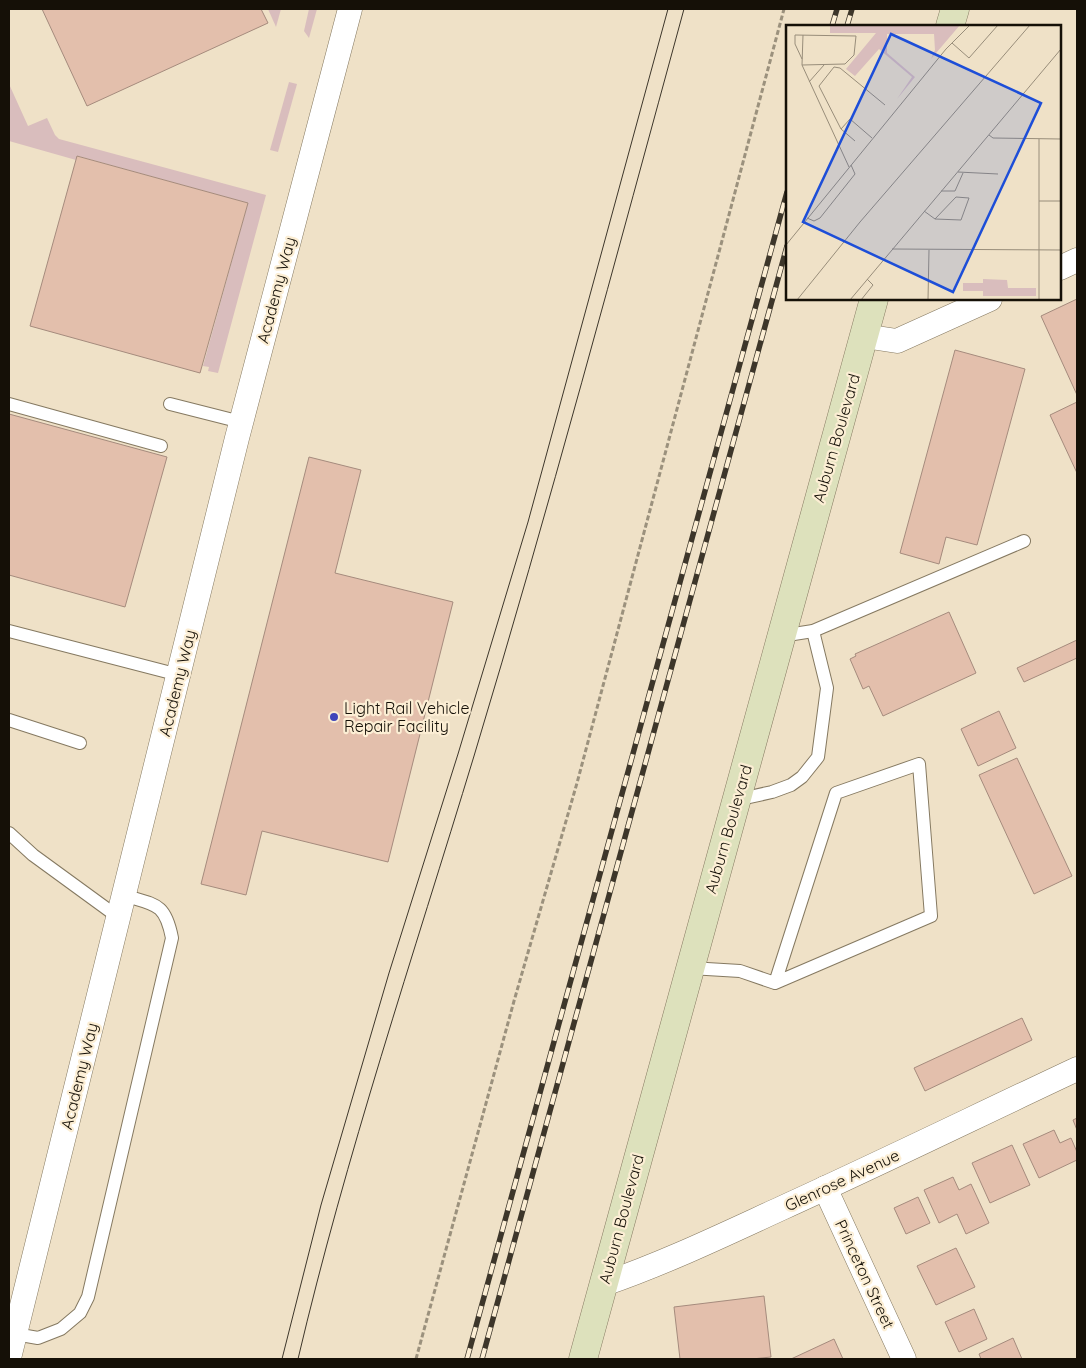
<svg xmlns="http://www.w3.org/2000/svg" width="1086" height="1368" viewBox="0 0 1086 1368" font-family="Quicksand,sans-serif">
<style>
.green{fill:#d9bdbd}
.building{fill:#e3bfac;stroke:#a58b7d}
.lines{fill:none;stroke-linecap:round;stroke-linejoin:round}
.lane-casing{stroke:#857961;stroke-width:14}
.street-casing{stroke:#857961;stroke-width:25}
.secondary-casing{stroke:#857961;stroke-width:29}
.path{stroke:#9b917d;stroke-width:3;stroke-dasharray:5 2.5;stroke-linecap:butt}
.lane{stroke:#fff;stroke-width:12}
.street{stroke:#fff;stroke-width:24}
.secondary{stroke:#dde1bc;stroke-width:28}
.tram{stroke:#3d362a;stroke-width:1}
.rail-casing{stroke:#3d362a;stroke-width:5.5}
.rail{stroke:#fceed4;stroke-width:4;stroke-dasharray:11;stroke-linecap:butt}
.poi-dot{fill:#4046ba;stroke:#fceed4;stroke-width:2}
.labels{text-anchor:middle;stroke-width:4.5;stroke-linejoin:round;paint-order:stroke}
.street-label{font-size:16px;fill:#151007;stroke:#fceed4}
.poi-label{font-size:16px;fill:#151007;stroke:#fceed4;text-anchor:start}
.inset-road{fill:none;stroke:#988d7a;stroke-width:1}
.view{fill:#1d4ed8;fill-opacity:0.15;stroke:#1d4ed8;stroke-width:2.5}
.inset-edge{fill:none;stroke:#151007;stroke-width:2.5}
</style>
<rect width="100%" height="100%" fill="#efe1c7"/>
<g class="green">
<path d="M268 9H281L276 27Z"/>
<path d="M309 9H317L309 38 304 31Z"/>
<path d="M289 82 297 84 278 152 270 150Z"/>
<path d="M9 84 28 126 47 118 55 135 59 139 266 195 218 373 208 371 209 367 203 366 248 203 78 156 76 160 9 141Z"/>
</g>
<g class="building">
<path d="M42 9H261L268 23 87 106Z"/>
<path d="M77 156 248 203 200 373 30 326Z"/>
<path d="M1077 299V395L1041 316Z"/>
<path d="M955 350 1025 369 977 545 946 537 939 564 900 553Z"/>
<path d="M1077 402V473L1050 415Z"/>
<path d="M9 414 167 457 125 607 9 575Z"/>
<path d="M309 457 361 470 335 573 453 602 388 862 262 831 246 895 201 884Z"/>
<path d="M949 612 976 673 883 716 869 686 863 689 850 659 856 656 855 654Z"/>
<path d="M1077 640V658L1024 682 1017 668Z"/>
<path d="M999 711 1016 748 978 766 961 729Z"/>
<path d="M1017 758 1072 876 1034 894 979 775Z"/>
<path d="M1022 1018 1032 1040 925 1091 914 1068Z"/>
<path d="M1077 1118V1130L1073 1120Z"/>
<path d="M1054 1130 1060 1143 1071 1138 1077 1152V1160L1039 1178 1023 1144Z"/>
<path d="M1012 1145 1030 1185 990 1203 972 1163Z"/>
<path d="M953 1177 959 1190 971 1184 989 1223 966 1234 957 1214 939 1223 924 1190Z"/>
<path d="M918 1197 930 1223 906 1234 894 1208Z"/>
<path d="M956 1248 975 1287 936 1305 917 1266Z"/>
<path d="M764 1296 771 1357 752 1359H680L674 1307Z"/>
<path d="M974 1309 987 1339 959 1352 945 1322Z"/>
<path d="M1013 1338 1022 1359H981L979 1354Z"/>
<path d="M834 1339 843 1359H791Z"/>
</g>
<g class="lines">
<defs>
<g id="lane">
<path d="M9 404 161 446"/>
<path d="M170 404 241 422"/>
<path d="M9 631 179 675"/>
<path d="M781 636 813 631 1024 541"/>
<path d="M9 720 80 743"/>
<path d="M736 800 772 792 791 785 802 777 818 757 827 688 813 631"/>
<path d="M9 833 33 855 118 917"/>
<path d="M690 968 740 971 775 983 931 916 919 764 836 793 775 983"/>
<path d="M15 1334 38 1338 61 1329 80 1313 88 1297 172 938C165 902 155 905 123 895"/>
</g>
<g id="street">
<path d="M1060 268 1077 260"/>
<path d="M864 336 897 341 990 299"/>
<path d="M825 1188 904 1359"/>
<path d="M604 1284C665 1263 723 1235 782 1208 881 1163 979 1115 1077 1069"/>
<path d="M9 1358 237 438 350 9"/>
</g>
<g id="secondary">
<path d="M950 26 955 9"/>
<path d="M583 1359 874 299"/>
</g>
</defs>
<use href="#lane" class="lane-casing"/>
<use href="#street" class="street-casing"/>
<use href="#secondary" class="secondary-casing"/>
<path class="path" d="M416 1359 514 1001 577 783 784 9"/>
<use href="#lane" class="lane"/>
<use href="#street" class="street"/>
<use href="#secondary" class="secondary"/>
<g class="tram">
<path d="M282 1359 321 1205 389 973 458 754 528 522 668 9"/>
<path d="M298 1359C346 1155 413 957 474 756 549 508 616 258 684 9"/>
</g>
<defs>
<g id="rail">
<path d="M832 26 837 9"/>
<path d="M847 26 852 9"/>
<path d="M467 1359 787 192"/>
<path d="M482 1359 787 246"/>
</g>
</defs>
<use href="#rail" class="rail-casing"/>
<use href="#rail" class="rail"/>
</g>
<circle class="poi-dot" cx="334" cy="717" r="5"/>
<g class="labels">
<g class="street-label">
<text transform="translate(276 290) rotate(-75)" y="6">Academy Way</text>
<text transform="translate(836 438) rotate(-74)" y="6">Auburn Boulevard</text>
<text transform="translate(177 683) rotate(-76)" y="6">Academy Way</text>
<text transform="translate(728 829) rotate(-74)" y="6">Auburn Boulevard</text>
<text transform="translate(79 1076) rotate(-76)" y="6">Academy Way</text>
<text transform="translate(842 1180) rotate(-25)" y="6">Glenrose Avenue</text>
<text transform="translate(621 1219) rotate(-75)" y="6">Auburn Boulevard</text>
<text transform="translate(865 1274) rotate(65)" y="6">Princeton Street</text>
</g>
<g class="poi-label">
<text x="344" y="714">Light Rail Vehicle<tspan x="344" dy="18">Repair Facility</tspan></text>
</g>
</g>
<g transform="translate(786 25)">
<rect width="275" height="275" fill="#efe1c7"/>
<path d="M44 0H174L145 34 149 25 148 9H101V28L129 52 111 74 126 52 93 24 69 51 60 44 90 8H44ZM197 254 221 255 222 263H250V271H197V266H177V258H197Z" fill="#d9bdbd"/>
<path class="inset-road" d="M17 10 16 40 63 142M166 18 183 33 212 0M16 40 59 39 68 30 70 11 9 10V19L16 34M23 57 38 40M55 104 33 61 48 42 54 43 99 80M203 110 207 113 275 114M69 116 55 104 64 94 86 113M172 147 212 149M155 166H169L177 148M253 176H275M138 186 149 194 175 195 183 173 170 172 149 194M21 193 28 196 34 193 69 149 65 140M0 220 160 24 184 0M106 224 275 225M11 275 74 197 244 0M64 275 275 24M75 275 87 260 81 254M142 275 143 225M253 275V114"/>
<path class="view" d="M105 9 255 78 167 267 17 197Z"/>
<rect width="275" height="275" class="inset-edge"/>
</g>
<rect width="1086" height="1368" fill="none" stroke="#151007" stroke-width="20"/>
</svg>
